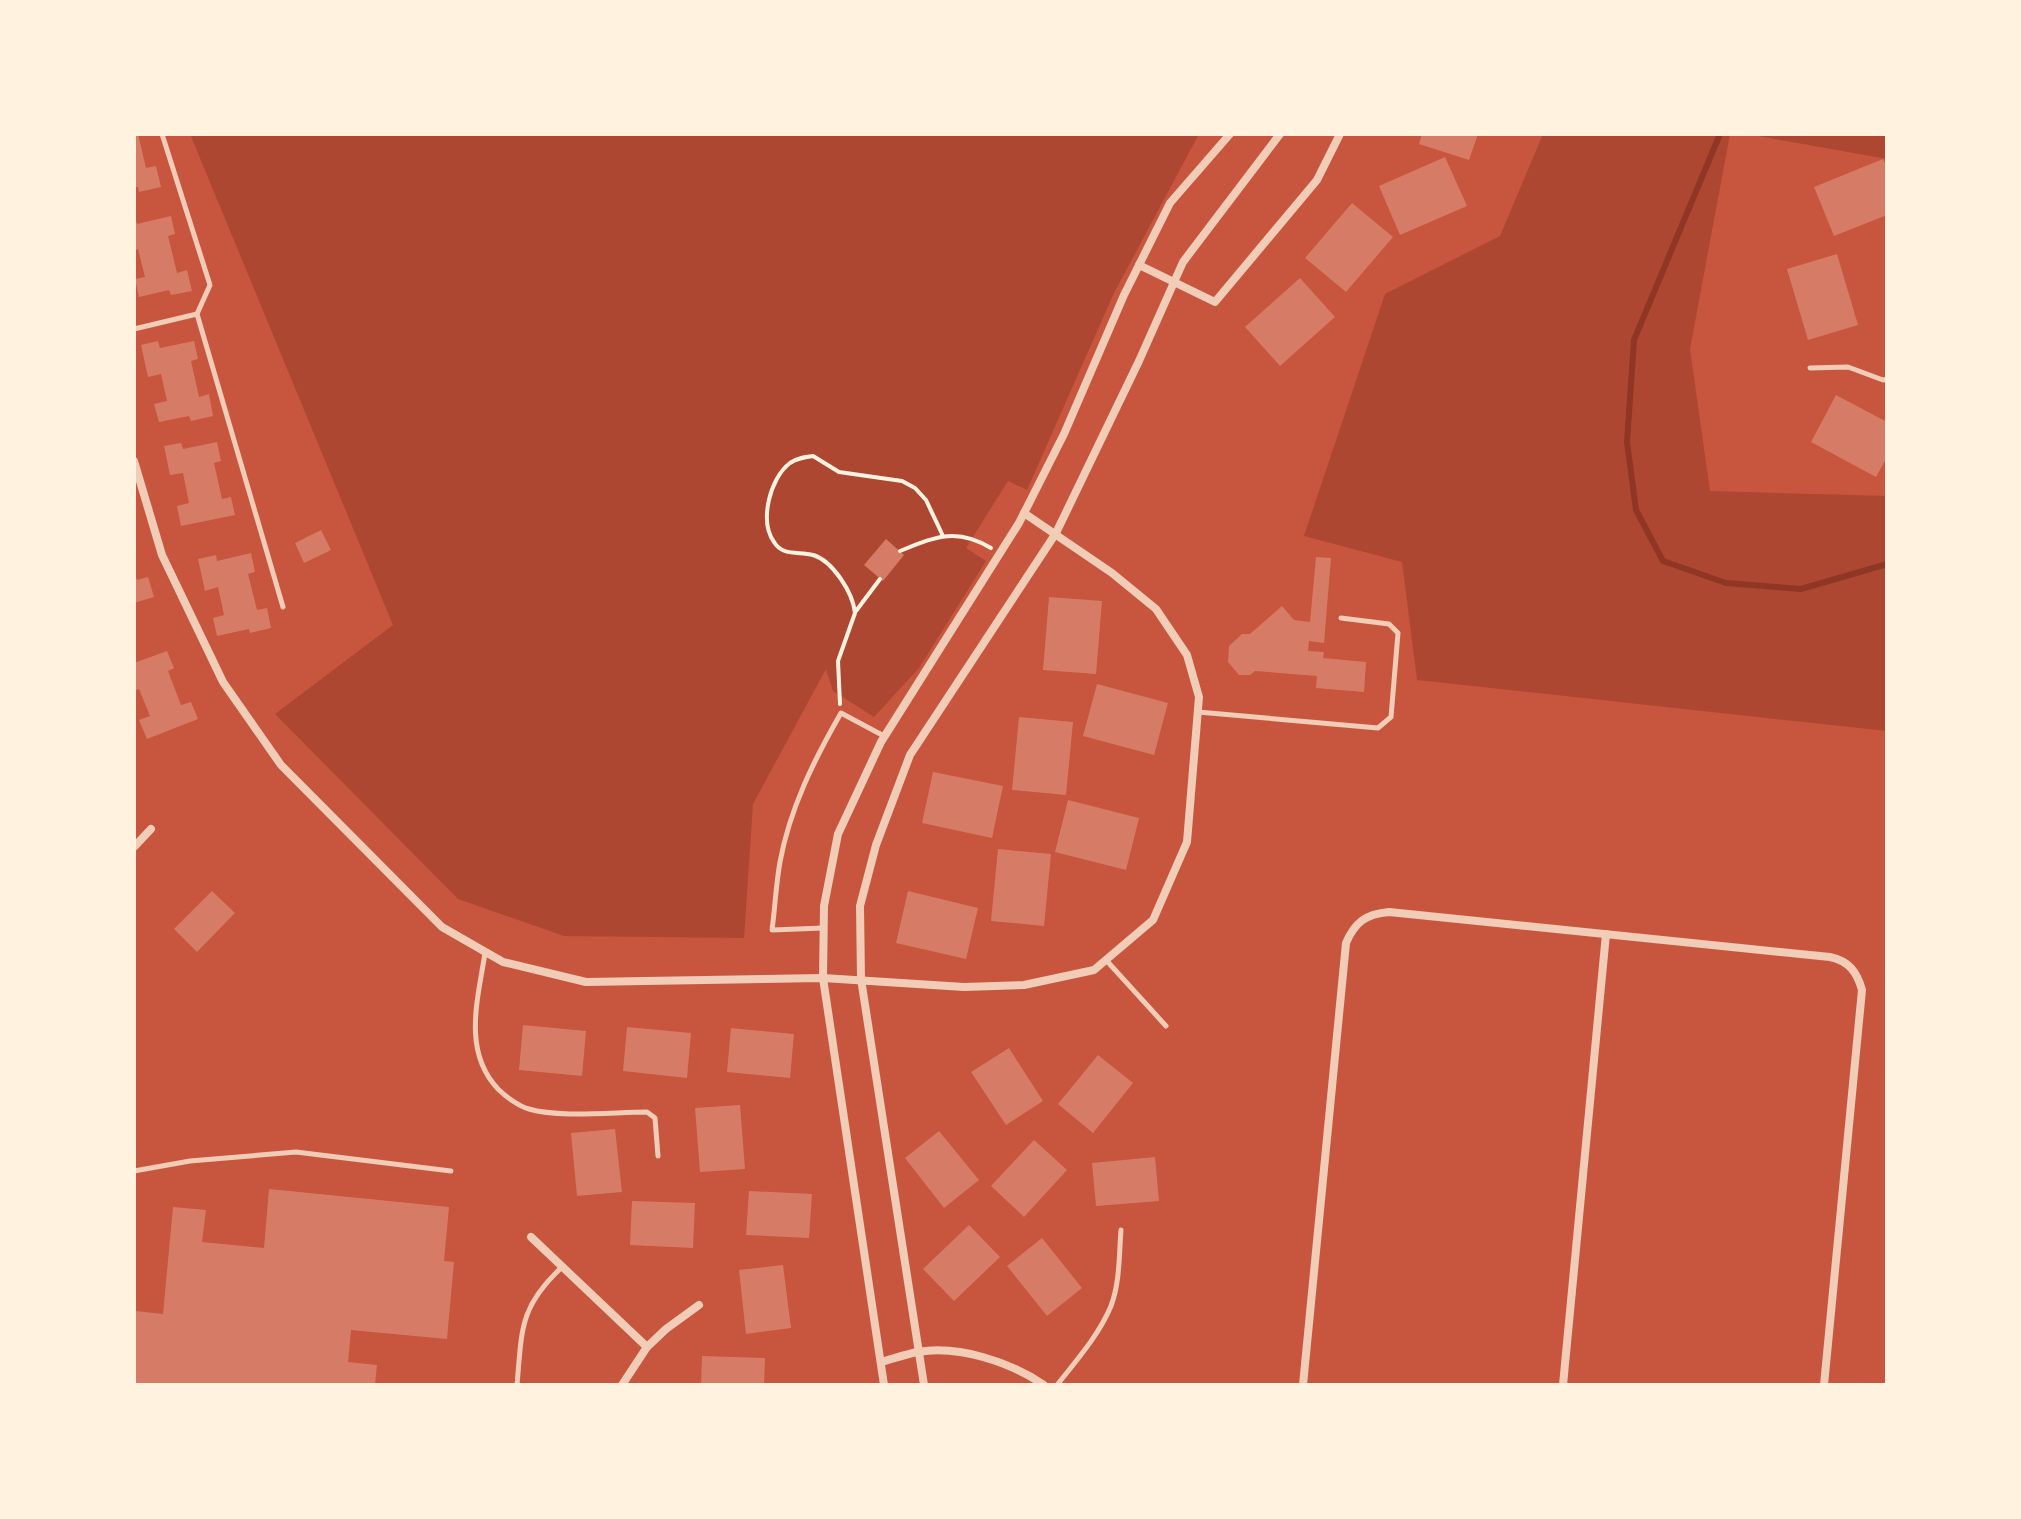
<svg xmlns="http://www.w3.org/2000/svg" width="2021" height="1519" viewBox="0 0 2021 1519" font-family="Signika,sans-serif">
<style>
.green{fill:#ae4732}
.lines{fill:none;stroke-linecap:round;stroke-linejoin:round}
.stream{stroke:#8f3625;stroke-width:6}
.building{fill:#d67c66}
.path{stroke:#fff3e0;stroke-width:4}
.service{stroke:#f1ccb7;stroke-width:5}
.minor{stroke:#f1ccb7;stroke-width:8}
</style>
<rect width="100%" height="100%" fill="#c8553d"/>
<g class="green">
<path d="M190 134H1199L1114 293 1027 490 1008 481 966 548 986 561 919 668 874 717 833 691 826 669 753 804 744 938 564 936 458 899 275 714 393 625Z"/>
<path d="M1543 134H1730L1690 349 1710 491 1887 496V731L1417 680 1402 562 1304 536 1385 294 1500 236Z"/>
<path d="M1747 134H1887V159Z"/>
</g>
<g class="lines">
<path class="stream" d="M1720 134 1634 340 1627 442 1636 510 1663 561 1726 583 1801 589 1887 564"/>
</g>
<g class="building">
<path d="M134 134H138L146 168 156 166 161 187 139 192 138 187H134Z"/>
<path d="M1422 134H1478L1469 160 1419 144Z"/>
<path d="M1445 157 1467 206 1400 235 1379 186Z"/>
<path d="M1883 159 1887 168V215L1834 236 1814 187Z"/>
<path d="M1352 203 1393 237 1346 292 1305 258Z"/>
<path d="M134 216 137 224 171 216 175 234 168 236 177 273 187 270 192 291 171 295 169 290 139 297 135 279 145 277 138 249 134 251Z"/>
<path d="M1837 254 1858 325 1808 340 1787 269Z"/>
<path d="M1300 278 1335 317 1280 366 1245 327Z"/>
<path d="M158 341 160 348 194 341 198 359 191 361 199 397 209 394 213 416 191 421 189 416 159 422 154 404 167 401 161 374 148 377 141 345Z"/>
<path d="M1836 395 1887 422V457L1876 477 1811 442Z"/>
<path d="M217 442 221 461 214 463 222 499 231 497 235 515 181 526 177 506 189 503 183 473 170 475 164 446 181 443 183 449Z"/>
<path d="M321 530 331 550 304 563 295 543Z"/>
<path d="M886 539 904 555 883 581 864 565Z"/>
<path d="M251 553 255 572 248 574 257 610 267 608 271 628 250 633 249 629 217 636 213 618 224 615 218 587 205 591 198 559 216 555 217 561Z"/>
<path d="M1316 557 1331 558 1324 643 1309 641 1308 651 1324 652 1323 658 1366 662 1364 692 1316 688 1317 676 1255 671 1250 675H1239L1228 662 1229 646 1242 634H1250L1282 606 1294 620 1310 622Z"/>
<path d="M135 574 137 580 148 577 154 597 134 603Z"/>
<path d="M1049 597 1102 601 1096 674 1043 670Z"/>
<path d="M167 651 174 668 168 671 181 705 191 702 198 719 147 739 139 720 150 716 139 689 134 691V663Z"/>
<path d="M1097 684 1168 703 1154 755 1083 736Z"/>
<path d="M1019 717 1073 722 1066 795 1012 790Z"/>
<path d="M933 772 1003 786 992 838 922 823Z"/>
<path d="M1068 800 1139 818 1126 870 1055 852Z"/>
<path d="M998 849 1051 854 1044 926 991 921Z"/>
<path d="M212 891 235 913 197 952 174 929Z"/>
<path d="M908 891 978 908 966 959 896 943Z"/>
<path d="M523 1025 586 1031 582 1076 519 1070Z"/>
<path d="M627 1027 691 1033 687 1078 623 1071Z"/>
<path d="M731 1028 794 1034 790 1078 727 1072Z"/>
<path d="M1009 1048 1043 1101 1006 1125 971 1072Z"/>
<path d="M1098 1055 1133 1083 1093 1133 1058 1104Z"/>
<path d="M740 1105 745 1169 700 1172 695 1108Z"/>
<path d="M615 1129 622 1192 577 1196 571 1133Z"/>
<path d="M939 1131 979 1180 944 1208 905 1158Z"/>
<path d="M1034 1140 1067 1170 1024 1217 991 1186Z"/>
<path d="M1155 1157 1159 1201 1096 1206 1092 1163Z"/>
<path d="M269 1189 449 1207 444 1261 454 1262 447 1339 351 1330 348 1362 377 1365 375 1385H134L136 1311 163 1314 173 1207 206 1210 202 1242 264 1248Z"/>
<path d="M749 1191 812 1194 809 1238 746 1235Z"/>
<path d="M632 1201 695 1203 693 1248 630 1245Z"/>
<path d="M969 1225 1000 1257 954 1301 923 1269Z"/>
<path d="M1042 1238 1082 1288 1047 1316 1007 1266Z"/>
<path d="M783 1265 791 1328 746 1334 739 1270Z"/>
<path d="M702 1356 765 1358 764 1385H701Z"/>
</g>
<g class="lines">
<g class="path">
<path d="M900 551C935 537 956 527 991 548"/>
<path d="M856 611 880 579"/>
<path d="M840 704 838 661 855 613C853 593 833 561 813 555 799 551 783 557 774 542 759 521 770 478 790 463 797 458 805 457 813 456L839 472 902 481 915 488 926 500 943 536"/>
</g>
<g class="service">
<path d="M162 134 210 285 197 314"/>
<path d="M134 329 197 314 283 607"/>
<path d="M1810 368 1848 367 1883 380 1887 379"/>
<path d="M1198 712 1378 728 1391 717 1398 633 1389 624 1341 618"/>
<path d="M823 928 772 930C775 908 776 884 780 862 790 808 814 760 841 713L884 736"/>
<path d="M485 953C478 999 462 1051 498 1089 505 1096 518 1106 529 1109 559 1118 614 1112 647 1112L655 1118 658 1156"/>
<path d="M1106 960 1166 1026"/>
<path d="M134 1171 190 1161 296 1152 451 1171"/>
<path d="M517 1385C522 1330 519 1307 562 1267"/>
<path d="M1057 1385C1076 1361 1099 1335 1111 1306 1120 1282 1119 1255 1121 1230"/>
</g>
<g class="minor">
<path d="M1139 265 1215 302 1317 180 1340 134"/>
<path d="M134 461 162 555 223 682 281 765 442 927 503 962 586 982 823 978 964 987 1024 985 1094 970 1153 920 1187 842 1199 697 1187 655 1156 609 1112 573 1024 513"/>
<path d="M134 847 151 829"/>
<path d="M531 1237 647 1347 622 1385"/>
<path d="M647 1347 666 1329 699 1305"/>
<path d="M881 1362C893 1359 906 1354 918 1352 959 1345 1010 1362 1044 1385"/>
<path d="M884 1385 823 978 824 906 838 834 881 742 1019 523 1064 434 1124 295 1170 203 1230 134"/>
<path d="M924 1385 861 979 860 906 876 845 910 755 1056 533 1139 361 1183 262 1280 134"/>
<path d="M1303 1385 1346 943C1355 922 1366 914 1389 912L1830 957C1849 961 1857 972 1862 990L1824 1385"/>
<path d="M1563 1385 1606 934"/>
</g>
</g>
<rect width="2021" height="1519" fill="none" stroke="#fff3e0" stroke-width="272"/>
</svg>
